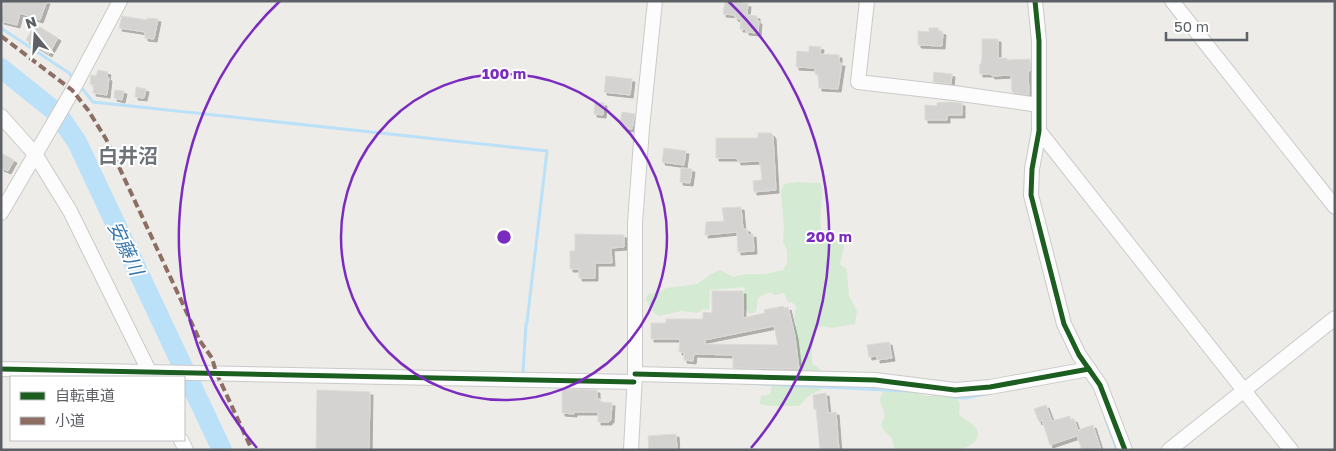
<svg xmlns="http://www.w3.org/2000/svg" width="1336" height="451" viewBox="0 0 1336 451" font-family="'Golos Text','Noto Sans JP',sans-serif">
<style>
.green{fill:#d5ead2}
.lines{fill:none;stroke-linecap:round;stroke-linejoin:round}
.stream{stroke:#bbe1f8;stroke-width:3}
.river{stroke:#bbe1f8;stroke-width:20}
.building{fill:#d4d3d1;stroke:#dcdbd7;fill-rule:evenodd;filter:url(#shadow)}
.minor-casing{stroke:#cacaca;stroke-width:16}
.minor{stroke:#fcfcfc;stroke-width:14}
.quiet{stroke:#8d6e63;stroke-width:4;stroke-dasharray:8 4;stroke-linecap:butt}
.cycleway-casing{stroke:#fff;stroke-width:8}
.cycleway{stroke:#1b5e20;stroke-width:5}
.ring{fill:none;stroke:#7b2cbf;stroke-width:2.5}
.labels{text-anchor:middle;stroke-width:4;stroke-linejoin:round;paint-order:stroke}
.water-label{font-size:19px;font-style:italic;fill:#3978ae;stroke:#fff}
.quarter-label{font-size:20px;font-weight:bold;fill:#6d7378;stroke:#fff}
.centre{fill:#7b2cbf;stroke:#fff;stroke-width:2.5}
.ring-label{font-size:15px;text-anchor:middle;font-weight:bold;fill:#7b2cbf;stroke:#fff;stroke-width:4;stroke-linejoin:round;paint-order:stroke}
</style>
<defs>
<filter id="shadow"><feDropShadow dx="3" dy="3" stdDeviation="0" flood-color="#0004"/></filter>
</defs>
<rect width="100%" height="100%" fill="#edece8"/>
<g class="green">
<path d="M797 182 820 183C827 196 814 220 825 240H840L844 247 840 264 847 270 849 296 857 311 855 324 832 328 822 326 815 329C815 341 809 353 813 365L817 366 820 370C817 377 821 383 821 390 811 393 805 399 799 406H769L760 404 761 396 770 394 773 381H805C802 369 790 342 793 331 793 328 795 326 796 324L794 318 796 306 793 303 788 302 784 293 775 295 770 292 758 298 756 312 750 314 745 309 744 287 710 290 709 310 703 309 698 313 681 311 659 316 653 312 646 299 648 294 658 293 666 288 697 284 711 274 720 270 734 277 745 274H765L783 270 787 263V251L783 242 784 228 781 192 784 184Z"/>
<path d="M888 387 907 388 925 396H932L939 392 955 394 960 404 959 414C963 419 971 422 975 427 984 438 970 447 961 449L895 450 891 437 885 432 881 425 885 416C881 401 875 400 888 387Z"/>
</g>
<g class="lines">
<g class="stream">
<path d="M1 28 69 73 74 79"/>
<path d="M80 86 93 102 547 151 527 322 526 324 523 373H525"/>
<path d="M744 383 907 391"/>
<path d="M953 397 965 398 991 393"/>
<path d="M1105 417 1117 450"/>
</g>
<path class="river" d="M1 68 57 113 77 142 222 450"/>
</g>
<g class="building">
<path d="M4 1H47L40 20 20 13 17 25 1 21Z"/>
<path d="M725 1H742V3L748 4 747 15 757 16V21H759L758 33 746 32V29H740L741 19 735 18V15L723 14Z"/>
<path d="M122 16 147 20V18L158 19 154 39 145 38V32L119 28Z"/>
<path d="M35 24 58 38 49 54 26 40Z"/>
<path d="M929 28H938V31L943 32 942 46 918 45V31L929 32Z"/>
<path d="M982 39H998V58H1007V60L1030 59V71H1028L1029 95 1012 92 1011 75 992 76 991 74H980L979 65 981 64 982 59Z"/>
<path d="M809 46 821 47 820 54 839 55V63H842L838 89 819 88 818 75 815 74V68L796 67 797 51 809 52Z"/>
<path d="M98 70 108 72 107 77 109 78 107 95 93 93 94 85 90 84 91 75 96 76Z"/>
<path d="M934 72 952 74 951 84 933 82Z"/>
<path d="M606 76 632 79 630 95 604 92Z"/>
<path d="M136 87 146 89 144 98 135 97Z"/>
<path d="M115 90 124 91 122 100 114 98Z"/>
<path d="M595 102 604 103 603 115 594 114Z"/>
<path d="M949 102 962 103V115H947V120H925V105L937 106V103Z"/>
<path d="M622 112 635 114 632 129 624 128 625 125H620Z"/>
<path d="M758 133H771L773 136 776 190 754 192 753 181 762 180 760 161 738 162 737 158H716V138H758Z"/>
<path d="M664 148 686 151 684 165 662 162Z"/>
<path d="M1 153 14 160 8 171 1 168Z"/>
<path d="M681 168 692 169 690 183 680 182Z"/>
<path d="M741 207 743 229H747L748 235 753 234 754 251 738 252 737 232 705 235 706 222 724 221 722 208Z"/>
<path d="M575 234 624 235V247L611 248 612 263H595V278H579V269H570V251H575Z"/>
<path d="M712 291H743V318L765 313 764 310 783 306 784 308 788 307 795 336 799 369 733 368V355L694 354 693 361 684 360V352H679L680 339H651V323H666V319H703V312L712 313ZM774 326 778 345 705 344V340Z"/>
<path d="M889 342 892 358 877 360V356L869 357 867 345Z"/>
<path d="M562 389 597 390V399H600V402L612 403 611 420H609V422H598V412H574V414L562 413Z"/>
<path d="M317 390 370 392 369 450H316Z"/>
<path d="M826 393 828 413 836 412 839 450H820L816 409H814L813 395Z"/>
<path d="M1046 405 1052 421 1070 416 1071 420 1074 419 1078 430 1093 425 1101 450H1082L1077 436 1050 445 1042 420 1039 422 1034 409Z"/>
<path d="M676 434 677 450H649L648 436Z"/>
</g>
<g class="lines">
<defs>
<g id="minor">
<path d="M867 1 858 82 954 93 1039 105"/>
<path d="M1035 1 1039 41V131L1032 169 1031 195 1064 324 1079 355 1100 385 1125 450"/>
<path d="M1172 1 1335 207"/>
<path d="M1 116 35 154 70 211 152 377"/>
<path d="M1039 131 1291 450"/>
<path d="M1 213 70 95 120 1"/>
<path d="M1 369 634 382"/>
<path d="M635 374 875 380 955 390 990 387 1089 369"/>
<path d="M181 440 186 450"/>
<path d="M631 450 635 374V223L642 128 655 1"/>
<path d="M1169 450 1335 318"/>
</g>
</defs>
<use href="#minor" class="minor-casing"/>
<use href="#minor" class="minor"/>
<path class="quiet" d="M1 36 72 90 88 110 106 139 200 341 212 358 216 372 252 450"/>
<defs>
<g id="cycleway">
<path d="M1035 1 1039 41V131L1032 169 1031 195 1064 324 1079 355 1100 385 1125 450"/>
<path d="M1 369 634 382"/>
<path d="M635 374 875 380 955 390 990 387 1089 369"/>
</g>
</defs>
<use href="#cycleway" class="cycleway-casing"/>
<use href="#cycleway" class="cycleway"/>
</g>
<g class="ring">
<circle cx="504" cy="237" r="163"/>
<path d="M257 448A325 325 0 0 1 280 1M728 1A325 325 0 0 1 751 448"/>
</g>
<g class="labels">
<g class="water-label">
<text transform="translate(126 248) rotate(65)" y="7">安藤川</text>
</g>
<g class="quarter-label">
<text x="128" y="163">白井沼</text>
</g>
</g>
<circle cx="504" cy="237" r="8" class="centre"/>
<g class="ring-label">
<text x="504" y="79">100 m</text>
<text x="829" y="242">200 m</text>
</g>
<rect width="1336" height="451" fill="none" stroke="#5d6166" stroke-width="5"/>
<rect x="10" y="376" width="175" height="65" fill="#ffffff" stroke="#bec0c2"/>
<rect x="20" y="392" width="25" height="8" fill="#1b5e20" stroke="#bec0c2"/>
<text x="55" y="401" font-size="15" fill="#5d6166">自転車道</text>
<rect x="20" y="417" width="25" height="8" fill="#8d6e63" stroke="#bec0c2"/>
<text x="55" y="426" font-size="15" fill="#5d6166">小道</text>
<g transform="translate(35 35) rotate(342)" stroke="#ffffff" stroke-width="4" paint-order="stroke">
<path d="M0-4L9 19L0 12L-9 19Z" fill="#5d6166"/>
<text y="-8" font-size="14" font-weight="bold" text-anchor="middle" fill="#5d6166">N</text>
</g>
<path d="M1166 32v8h81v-8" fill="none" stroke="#5d6166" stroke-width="2.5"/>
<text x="1174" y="32" font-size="15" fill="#5d6166" stroke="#ffffff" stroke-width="4" paint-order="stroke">50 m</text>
</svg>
